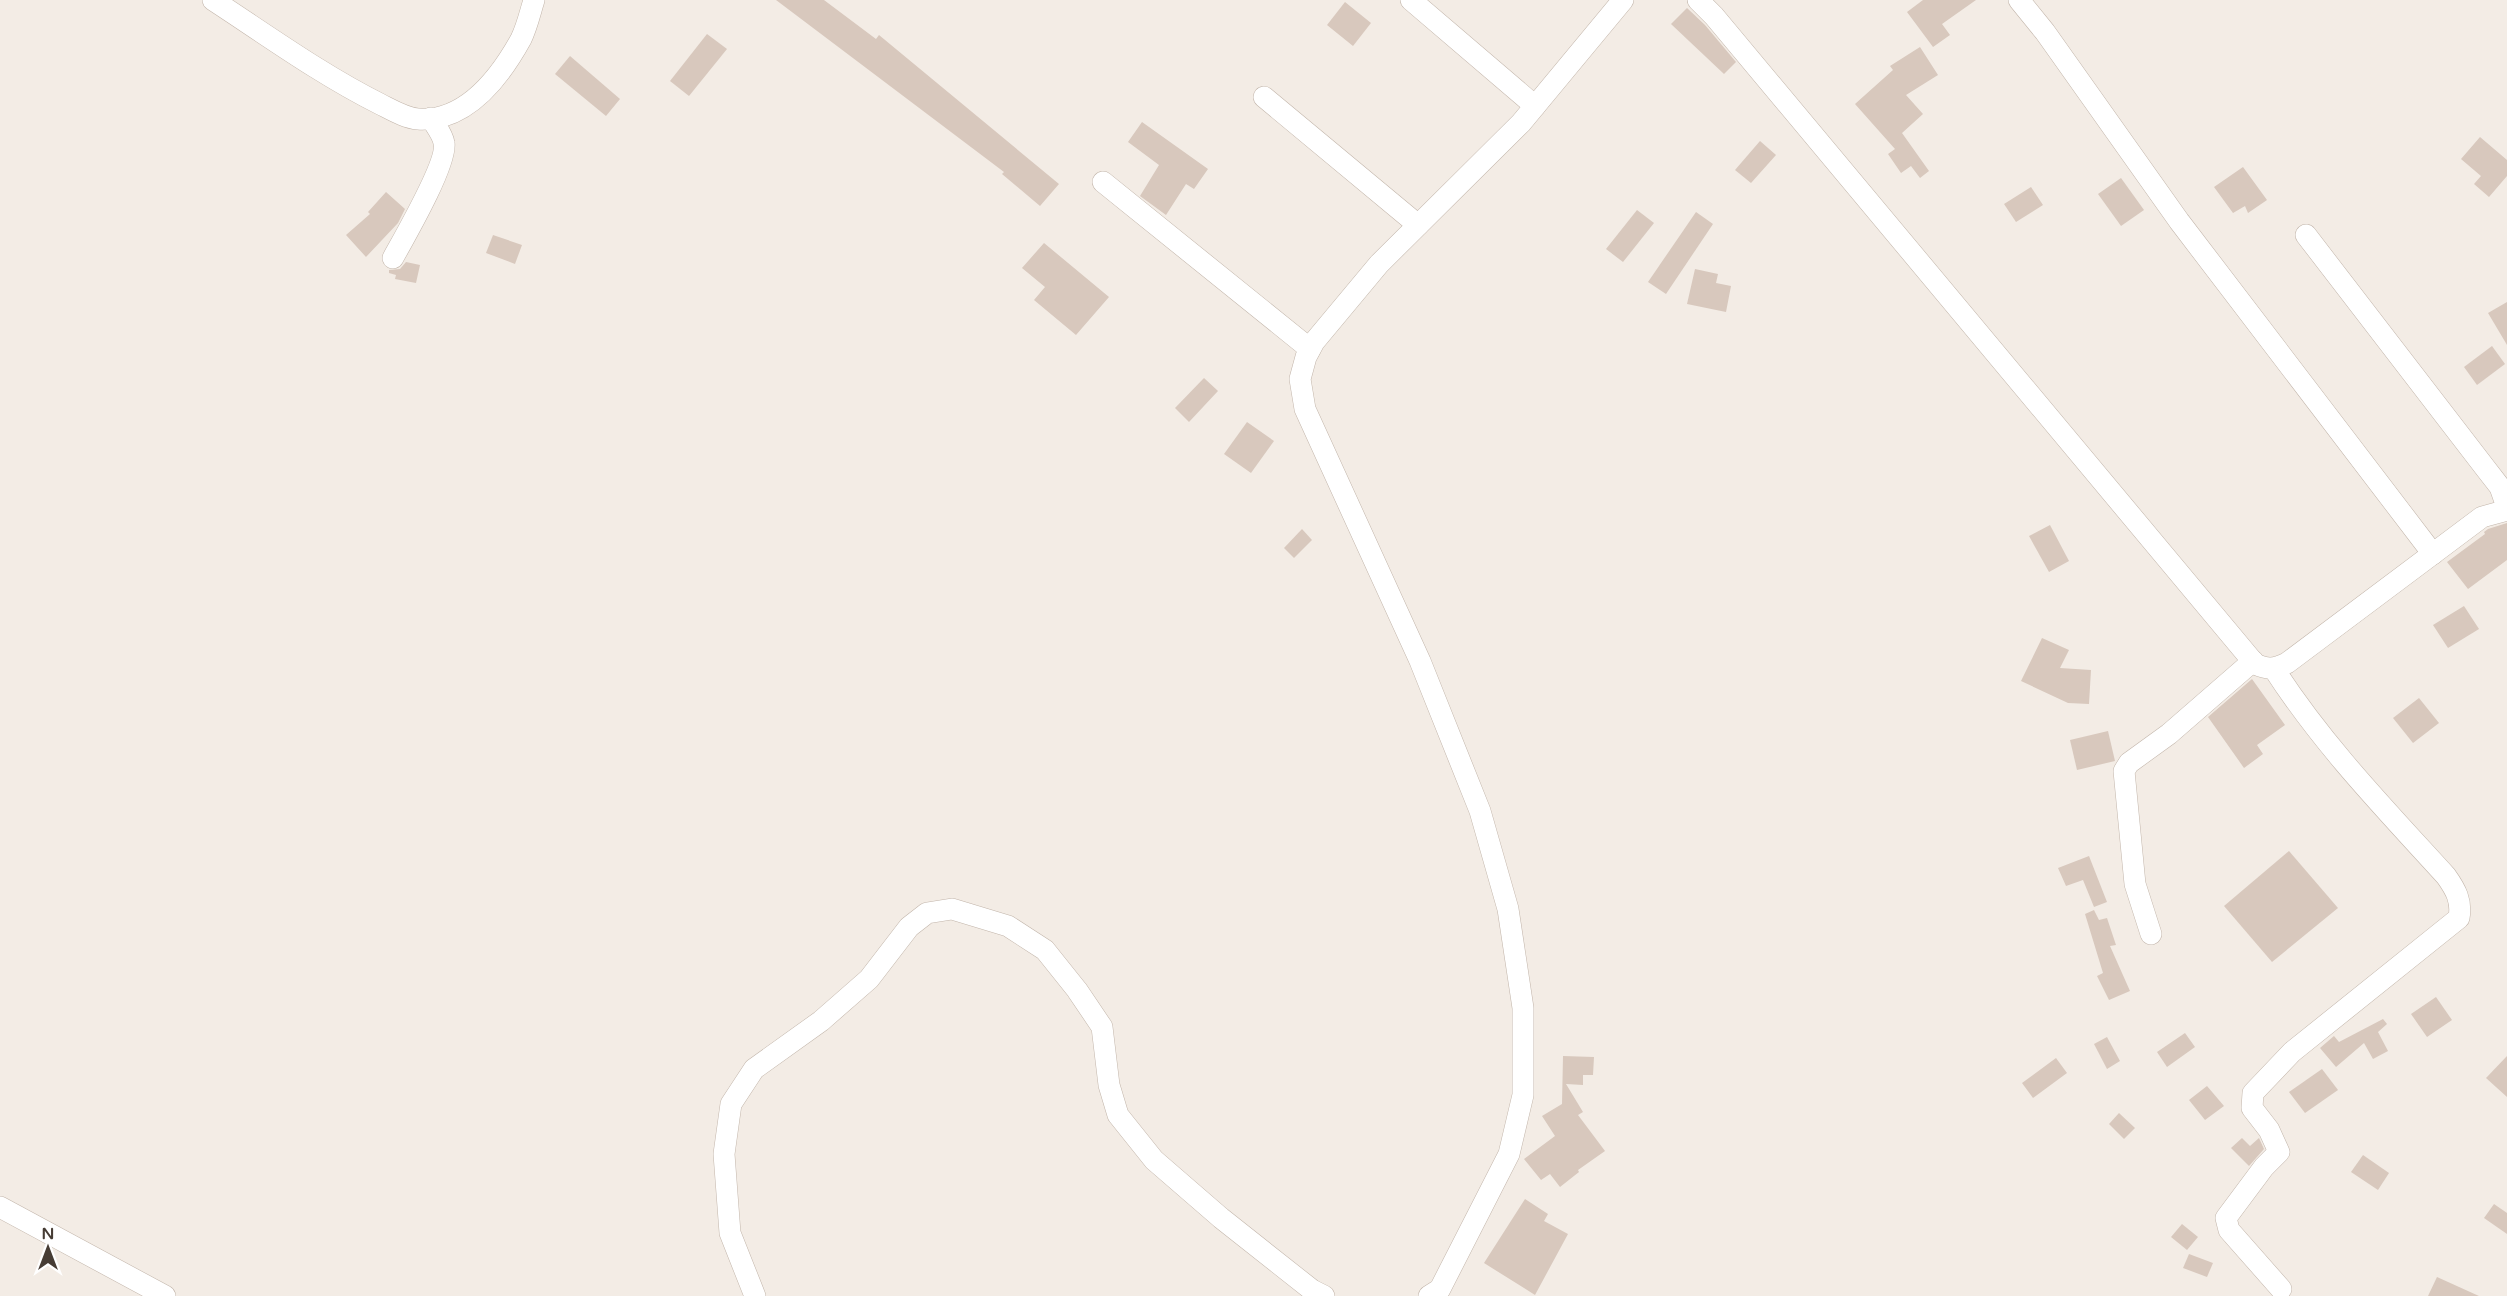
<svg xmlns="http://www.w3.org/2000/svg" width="2507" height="1296" viewBox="0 0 2507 1296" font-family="'Varela Round',sans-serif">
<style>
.building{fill:#d8c8bd}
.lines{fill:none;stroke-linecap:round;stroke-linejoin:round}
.minor-casing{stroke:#c2b5aa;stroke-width:22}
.minor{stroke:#fff;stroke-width:21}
</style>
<rect width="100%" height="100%" fill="#f3ece5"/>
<g class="building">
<path d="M776 0H824L876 39 879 35 1059 184 1040 206 1002 174 1004 172Z"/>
<path d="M1923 0H1976L1942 24 1950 35 1933 47 1907 12Z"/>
<path d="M1345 2 1371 23 1353 46 1327 25Z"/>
<path d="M1687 8 1705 25 1736 62 1724 74 1671 24Z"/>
<path d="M707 34 727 49 689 96 670 81Z"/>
<path d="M1920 47 1938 75 1906 95 1923 114 1902 133 1929 171 1920 178 1911 166 1901 173 1888 154 1895 149 1855 104 1893 70 1890 66Z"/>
<path d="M570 56 620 99 606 116 555 74Z"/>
<path d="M1142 122 1208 169 1194 189 1186 184 1166 215 1140 196 1159 165 1128 142Z"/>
<path d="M2480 137 2507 160V176L2489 197 2474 184 2481 176 2461 159Z"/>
<path d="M1760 141 1776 155 1751 183 1735 170Z"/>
<path d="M2243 167 2267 200 2248 213 2245 206 2233 213 2214 187Z"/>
<path d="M2121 178 2144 210 2121 226 2098 194Z"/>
<path d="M2031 187 2043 205 2016 222 2004 204Z"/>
<path d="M386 192 405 209 398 223 366 257 346 235 370 214 368 212Z"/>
<path d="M1637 210 1654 223 1623 262 1606 249Z"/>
<path d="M1696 212 1713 224 1666 294 1648 282Z"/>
<path d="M493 235 522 245 515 264 486 253Z"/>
<path d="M1044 243 1109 297 1076 335 1034 300 1045 287 1022 268Z"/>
<path d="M406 262 420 265 416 283 395 279 396 275 389 273V270L400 269Z"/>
<path d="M1695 269 1718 274 1716 283 1731 286 1726 312 1687 304Z"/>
<path d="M2507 302V345L2488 313Z"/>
<path d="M2492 346 2505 364 2477 385 2464 367Z"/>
<path d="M1204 378 1218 391 1189 422 1175 408Z"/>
<path d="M1247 422 1274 441 1251 473 1224 454Z"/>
<path d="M2507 523V560L2468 589 2447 562 2485 534 2484 532 2488 529Z"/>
<path d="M2050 525 2069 561 2049 572 2029 536Z"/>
<path d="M1302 529 1312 540 1294 558 1284 548Z"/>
<path d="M2464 606 2479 629 2448 648 2433 625Z"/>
<path d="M2042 638 2069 650 2060 668 2091 670 2089 704 2068 703 2021 681Z"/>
<path d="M2252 679 2285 725 2257 745 2263 754 2244 768 2208 717Z"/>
<path d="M2419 698 2439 723 2413 743 2393 718Z"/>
<path d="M2108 731 2115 761 2077 770 2070 740Z"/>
<path d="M2289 851 2338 908 2272 962 2224 906Z"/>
<path d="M2089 856 2107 902 2094 907 2083 880 2066 886 2058 868Z"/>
<path d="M2094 910 2099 920 2107 918 2116 945 2110 946 2130 991 2109 1000 2097 976 2103 973 2085 914Z"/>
<path d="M2436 997 2452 1020 2427 1037 2411 1014Z"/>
<path d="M2383 1019 2387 1024 2378 1032 2388 1051 2373 1059 2364 1043 2336 1067 2320 1048 2334 1036 2339 1042Z"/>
<path d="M2185 1033 2195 1047 2167 1067 2157 1052Z"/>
<path d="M2107 1037 2120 1061 2107 1069 2094 1044Z"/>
<path d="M1563 1056 1594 1057 1593 1075H1583V1085L1566 1084 1583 1112 1578 1115 1605 1151 1578 1170 1579 1172 1560 1187 1550 1174 1541 1180 1524 1159 1555 1136 1542 1116 1562 1104Z"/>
<path d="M2507 1056V1097L2486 1078Z"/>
<path d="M2056 1058 2067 1073 2033 1098 2022 1083Z"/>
<path d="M2322 1069 2338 1090 2305 1113 2289 1092Z"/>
<path d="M2207 1086 2224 1106 2205 1120 2189 1100Z"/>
<path d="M2119 1113 2135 1128 2124 1139 2109 1124Z"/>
<path d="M2242 1138 2250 1146 2259 1138 2264 1149 2249 1166 2231 1148Z"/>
<path d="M2363 1155 2389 1173 2378 1190 2351 1172Z"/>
<path d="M1525 1199 1548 1214 1544 1221 1568 1234 1535 1295 1484 1263Z"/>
<path d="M2494 1204 2507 1213V1234L2484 1218Z"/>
<path d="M2182 1224 2198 1237 2187 1250 2171 1237Z"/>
<path d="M2189 1254 2213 1263 2207 1277 2183 1268Z"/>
<path d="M2437 1277 2479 1296H2428Z"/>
</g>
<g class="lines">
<defs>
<g id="minor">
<path d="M213 0C268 36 322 75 380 104 392 110 405 118 418 119 466 122 500 77 521 39 527 27 530 13 534 0"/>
<path d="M1411 0 1535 106"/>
<path d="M1698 0 1714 16 2255 664C2268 670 2274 669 2287 663L2482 517 2507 510"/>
<path d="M2019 0 2045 32 2179 221 2433 554"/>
<path d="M1264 97 1418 225"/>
<path d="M1103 182 1310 349"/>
<path d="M2306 235 2486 469 2500 487 2507 507"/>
<path d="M393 258C404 238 448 162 444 143 443 135 435 125 431 118"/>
<path d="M2274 669C2323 745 2385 809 2446 876 2456 890 2462 901 2459 918L2292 1052 2253 1093 2252 1108 2269 1130 2279 1152 2264 1167 2226 1218 2229 1230 2281 1289"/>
<path d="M2151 934 2135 884 2124 771 2129 763 2169 734 2253 661"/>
<path d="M0 1207 165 1296"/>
<path d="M755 1296 730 1233 724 1154 731 1104 754 1069 821 1021 869 979 909 927 927 913 952 909 1008 926 1045 950 1077 990 1102 1027 1109 1085 1118 1115 1154 1160 1221 1218 1312 1290 1324 1296"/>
<path d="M1429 1296 1440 1289 1509 1154 1523 1095V1008L1508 909 1480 811 1420 661 1305 409 1300 379 1306 357 1314 342 1379 264 1521 123 1623 0"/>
</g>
</defs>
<use href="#minor" class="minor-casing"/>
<use href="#minor" class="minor"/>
</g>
<g transform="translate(48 1248)" stroke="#ffffff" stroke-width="4.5" paint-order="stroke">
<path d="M0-4.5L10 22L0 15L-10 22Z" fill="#463c34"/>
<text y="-9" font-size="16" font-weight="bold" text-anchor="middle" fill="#463c34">N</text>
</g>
</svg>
